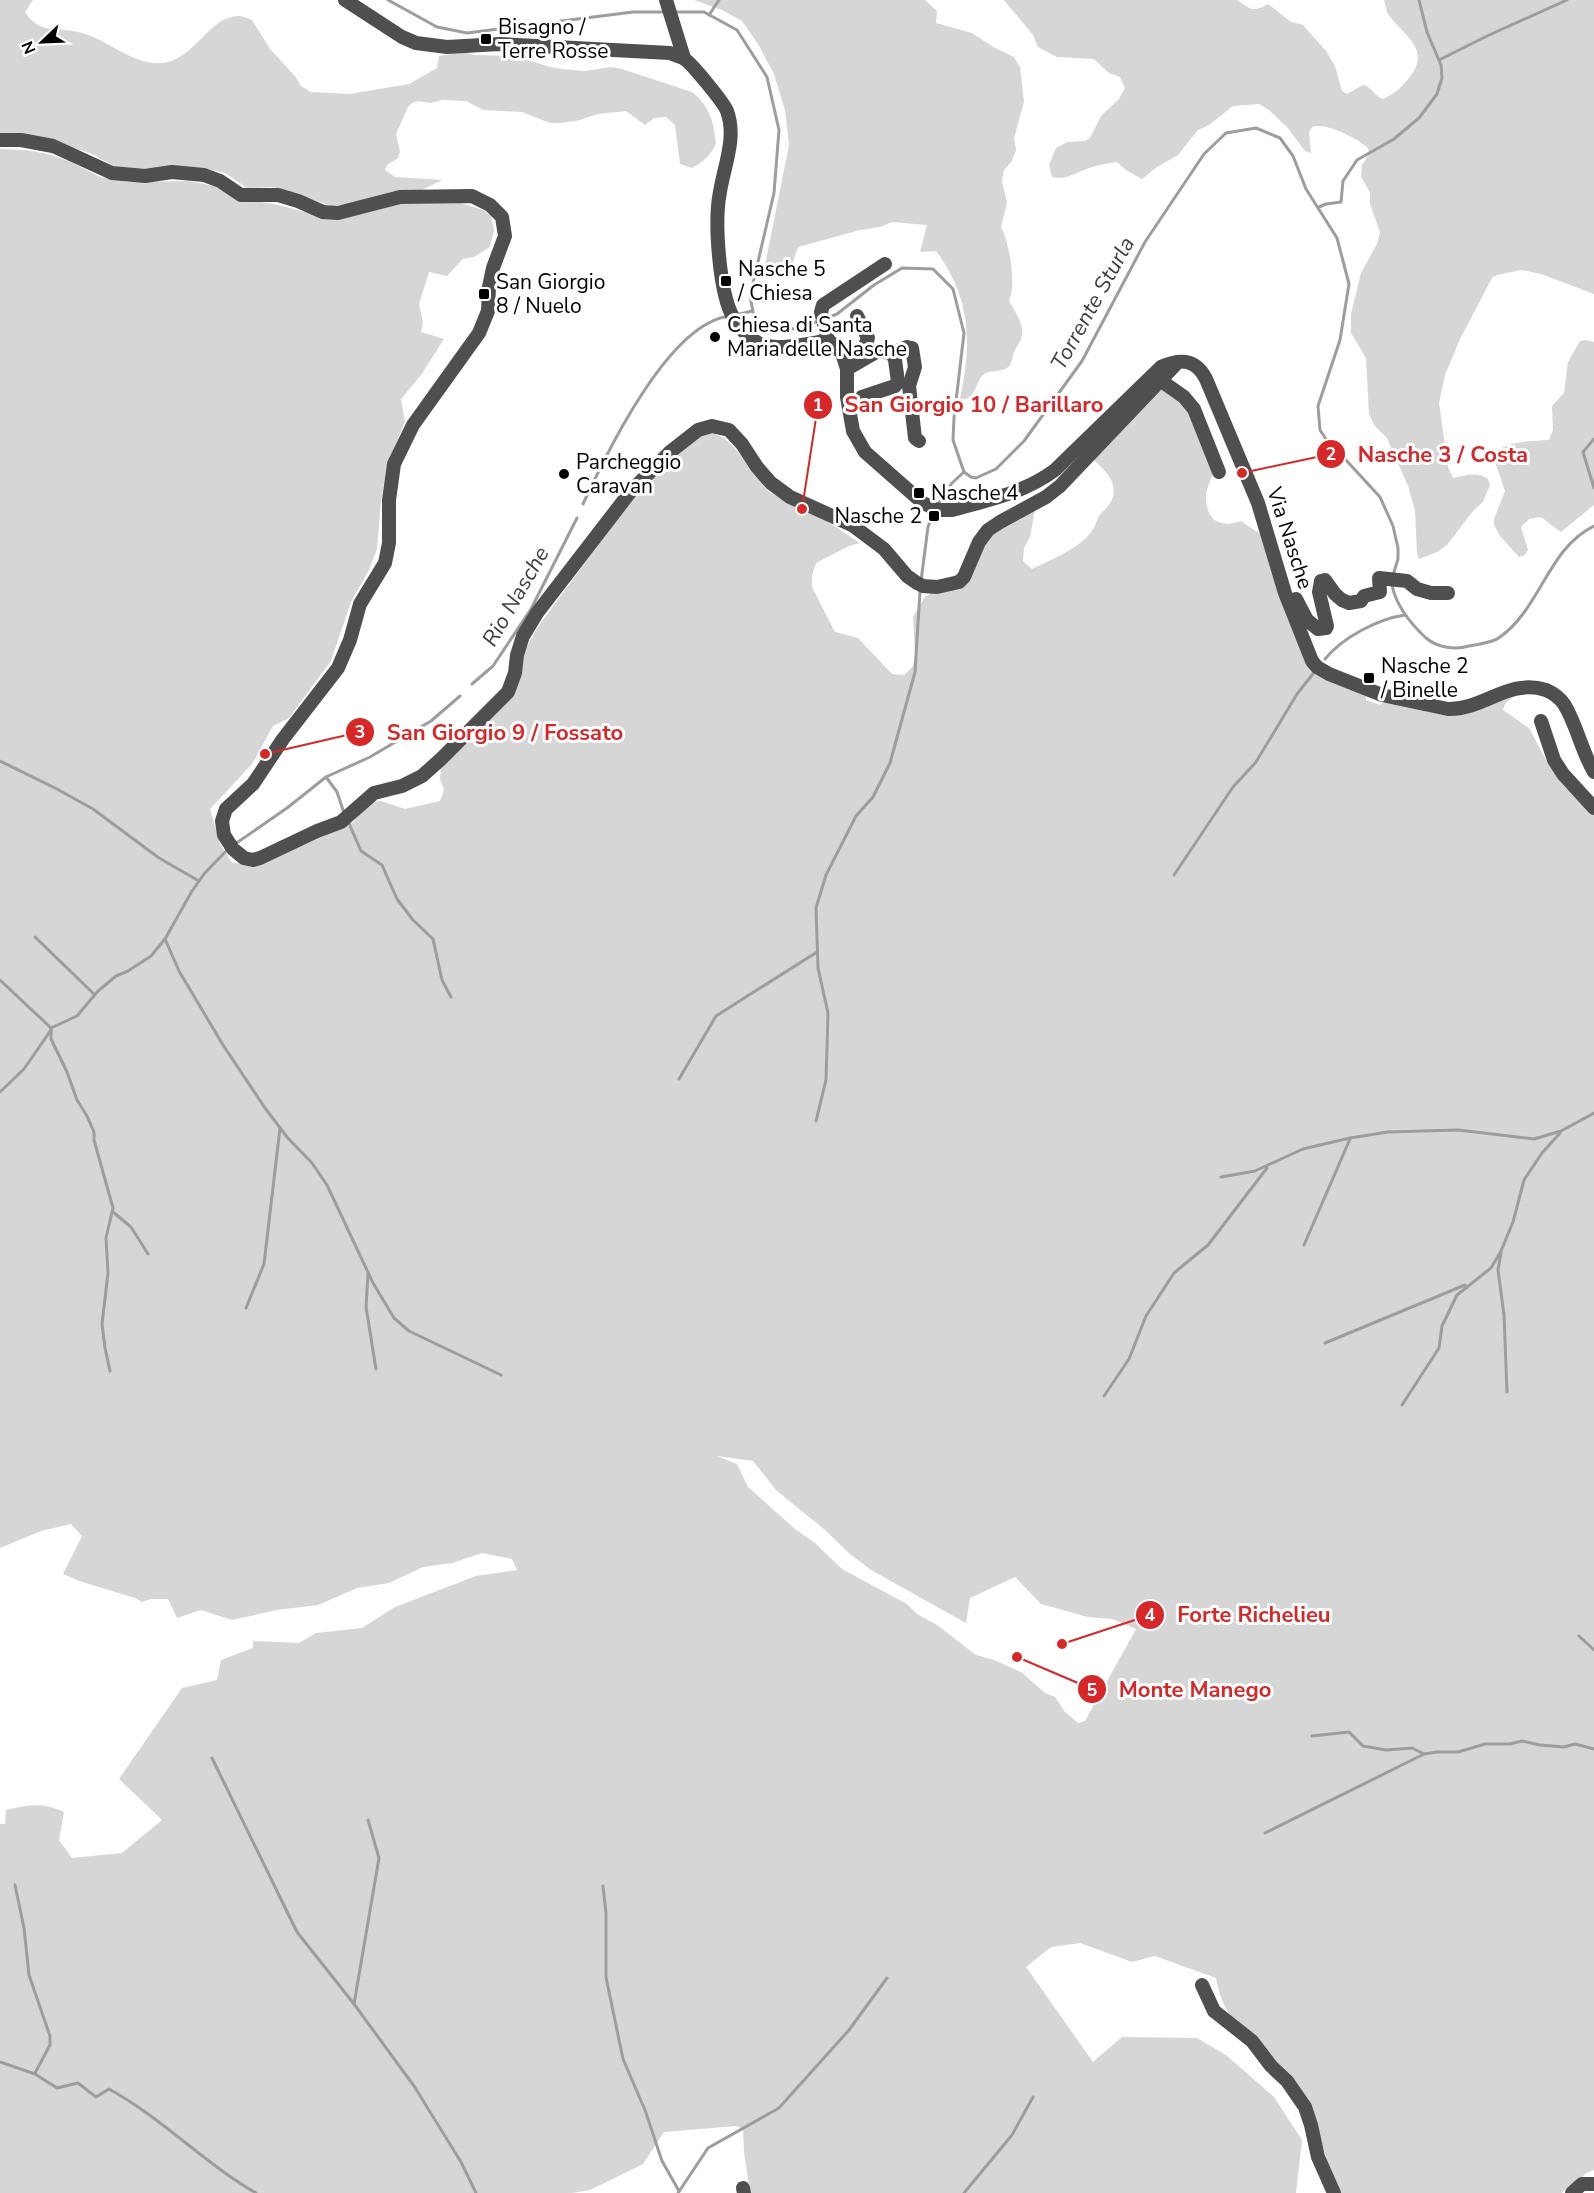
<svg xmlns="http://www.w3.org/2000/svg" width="1594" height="2193" viewBox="0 0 1594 2193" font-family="'Nunito Sans',sans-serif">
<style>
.green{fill:#d6d6d6;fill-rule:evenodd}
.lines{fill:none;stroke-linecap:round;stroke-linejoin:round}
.stream{stroke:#9d9d9d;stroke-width:3}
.minor{stroke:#4f4f4f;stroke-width:14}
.poi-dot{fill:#000;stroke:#fff;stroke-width:2}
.labels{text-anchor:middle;stroke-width:6;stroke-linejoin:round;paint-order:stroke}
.poi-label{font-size:21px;fill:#000;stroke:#fff;text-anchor:start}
.street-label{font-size:21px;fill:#000;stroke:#fff}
.water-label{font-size:22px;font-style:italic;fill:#3e3e3e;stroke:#fff}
.leader{fill:none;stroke:#d62828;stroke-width:2}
.callout-dot{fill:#d62828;stroke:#fff;stroke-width:2}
.mark-label{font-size:18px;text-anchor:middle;font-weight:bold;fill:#fff}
.callout-label{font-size:22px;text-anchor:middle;font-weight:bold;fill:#d62828;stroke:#fff;stroke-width:6;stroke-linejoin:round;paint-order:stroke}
</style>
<rect width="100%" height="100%" fill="#fff"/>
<g class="green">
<path d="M0 0H33L25 12C39 34 55 27 78 32 106 37 131 66 163 63 194 60 210 15 239 16 243 16 249 19 252 20L270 49 295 76 301 86 311 92 349 94 409 84 437 68 439 56 463 52 475 55 515 56 550 67 561 69 585 71 611 67 622 69 692 92C710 106 714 123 716 144 710 156 703 162 692 168L680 164 675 125 666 117 654 118 645 125 626 111 598 114 576 121 561 123H550L522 112 483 110 466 101 442 100 430 103 418 101 412 103 408 107 396 134 400 152 398 158 387 165 385 170 395 177 442 180 418 192 395 191 349 204 332 206 274 187 247 188 225 173 201 168 139 169 114 166 90 153 42 139 0 136Z"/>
<path d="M694 0H925L937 11 936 23 972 33 993 47 1014 57 1020 67 1024 102 1014 138 1016 150 1012 161 1004 170 1002 181 1007 203 1001 227C1009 241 1017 286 1009 300 1014 311 1026 326 1021 339 1020 344 1016 347 1014 352 1012 357 1012 365 1007 368 1000 372 991 370 984 374 974 382 977 401 960 399 972 343 971 298 936 251L920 252 927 225 892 222 880 227 860 230 798 247 790 270 781 277 769 274 764 270 789 145 785 110 774 74 758 44 742 21 722 10Z"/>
<path d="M1004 0H1237C1250 9 1254 13 1268 4L1291 22 1303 25 1326 51 1335 66 1342 91 1347 94 1363 85C1372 87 1374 96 1383 99 1394 94 1401 88 1409 78 1433 48 1402 35 1388 14 1386 10 1385 4 1384 0H1594V294L1541 274 1521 270 1497 275 1492 278 1460 339 1445 375 1439 403 1448 467 1453 478C1466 476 1476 471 1488 479L1490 485 1483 502 1473 511 1447 545 1437 552 1419 559 1417 553 1415 510 1408 486 1387 438 1374 425 1369 414 1366 358 1351 333V314L1361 273 1377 244 1380 232 1370 204V192L1361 177 1362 165 1369 154 1368 148C1357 138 1325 122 1312 127L1309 133 1311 153 1305 151 1287 127 1269 110 1259 104 1233 106 1209 125 1198 130 1178 155 1157 167 1142 179 1126 170 1117 162C1108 163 1098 165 1089 168 1077 172 1065 181 1052 177L1049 165 1056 148 1067 142 1085 141 1090 138 1101 116 1119 99 1125 88 1120 77 1109 73 1094 59 1057 57 1038 47 1033 35Z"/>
<path d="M0 149 26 150 48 154 69 161 100 177 128 182 189 181 214 186 237 198 279 205 315 215 398 204 458 202 483 210 491 216 494 230 490 247 474 257 463 259 447 276 429 272 419 304 423 323 421 332 444 339 421 375 401 399 405 422 387 465 381 501 377 549 369 570 351 602 331 661 289 718 273 726 252 764 210 809 220 844 232 863 251 864 353 823 369 802 381 801 405 809 440 801 444 790 440 779 441 767 509 699 519 682 523 654 537 628 626 507 666 464 696 438 713 433 724 438 733 446 768 491 789 504 825 520 860 543 849 546 816 563 812 575V587L835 632 858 638 892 674 904 675 913 666 915 654 913 617 925 597 935 591 962 584 987 540 1004 525 1035 509 1030 537 1024 548 1023 561 1032 569C1052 559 1079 549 1092 531 1095 527 1096 522 1098 518 1102 511 1110 506 1112 499 1119 482 1104 470 1093 459L1164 386 1190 410 1214 471C1212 478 1207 487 1206 495 1205 519 1219 529 1241 521L1263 536 1305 661 1366 694V700L1380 705 1384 702 1459 714 1515 695 1505 704 1503 710 1529 728 1546 760 1563 785 1594 814V2170L1585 2174 1569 2192 1565 2189 1562 2193H1336C1330 2176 1322 2135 1314 2122 1286 2077 1224 2032 1216 1978L1155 1956 1132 1962 1080 1943 1051 1947 1026 1967 1093 2062 1122 2037 1197 2038 1226 2055 1274 2097 1302 2140 1296 2193H750L744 2152 743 2129 736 2126 664 2132 643 2164 590 2190 572 2193H0V1824H5L6 1810C30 1805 41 1802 64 1812L59 1840 72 1858 122 1853 162 1820 119 1779 182 1688 217 1680 221 1660 253 1648V1641L299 1643 316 1633 362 1628 395 1607 476 1576 517 1570 512 1559 482 1553 452 1563 423 1567 389 1583 357 1588 318 1605 277 1610 232 1620 201 1610 177 1618 168 1599H150L142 1602 135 1598 79 1581 63 1574 82 1536 71 1524 41 1531 0 1548ZM717 1456 753 1461 776 1490 825 1530 850 1554 871 1570 966 1623 970 1598 1015 1577 1041 1604 1088 1617 1112 1619 1136 1629 1085 1721 1078 1723 1065 1712 1055 1697 1045 1693 1021 1672 994 1660 976 1655 937 1625 917 1614 907 1604 842 1569 815 1543 795 1529 748 1487 737 1464Z"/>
<path d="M1586 340 1594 342V505L1561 532 1541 517 1529 519 1521 527 1528 550 1525 555 1519 557 1500 536 1494 525V519L1505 491 1493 456C1503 441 1532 441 1549 440L1553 430 1552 406 1564 393 1568 362 1580 341Z"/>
</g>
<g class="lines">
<g class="stream">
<path d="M388 0 437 27 467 33 633 12H665"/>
<path d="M675 12H704L737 30 767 77 779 130 774 193 750 296 754 317 762 326 768 328 799 329 818 321"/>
<path d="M709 15 719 0"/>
<path d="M1439 60 1487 36 1567 0"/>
<path d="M1319 207 1326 204 1341 202 1343 181 1357 160 1394 139 1419 118 1437 94 1442 78 1441 65 1427 32 1419 0"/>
<path d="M736 315 752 311"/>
<path d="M827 318 837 314 874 285 902 268 933 269 953 289 964 333 954 418 953 440 964 472 971 477 976 478 996 469 1024 441 1082 361 1145 242 1204 154 1226 133 1256 128 1280 138 1293 156 1306 189 1337 238 1349 284 1340 340 1318 406 1320 430 1333 450 1345 459 1380 497 1393 526 1398 548V559L1393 575"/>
<path d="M1594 439 1583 452 1594 488"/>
<path d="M583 504C607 452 668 324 729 316"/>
<path d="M937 506 952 483 964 472"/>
<path d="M921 581 928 527 934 511"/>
<path d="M1392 585C1396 606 1411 624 1426 638 1438 648 1455 650 1469 646 1478 644 1493 643 1500 637 1540 609 1549 547 1594 526"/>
<path d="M1325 659C1343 637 1378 619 1405 615"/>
<path d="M472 684 493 666 531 609 577 518"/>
<path d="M0 761 57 789 93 809 159 858 199 881"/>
<path d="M326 777 337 792 344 813"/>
<path d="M348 821 361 851 382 865 397 899 413 920 433 939 442 980 451 997"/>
<path d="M235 844 287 808 326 777 370 757 431 721 460 696"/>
<path d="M1174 875 1233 787 1256 762 1297 694 1316 670"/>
<path d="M35 937 94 994"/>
<path d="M165 939 179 971 223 1045 265 1108 287 1137 312 1163 327 1185 373 1283 394 1318 409 1331 501 1375"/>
<path d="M0 980 51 1028V1039L67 1072 77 1100 87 1116 94 1132V1140L113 1208 106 1238 108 1273 102 1324 105 1348 110 1371"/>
<path d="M51 1028 77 1016 98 991 116 976 128 971 151 956 165 939 192 891 204 874 229 848"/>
<path d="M679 1079 716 1016 817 952"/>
<path d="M0 1092 24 1069 51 1030"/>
<path d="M816 1121 826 1080 828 1013 818 968 816 908 826 875 856 816 873 797 890 763 915 672 920 591"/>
<path d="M1221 1177 1255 1171 1303 1149 1350 1138 1388 1132 1458 1130 1534 1139 1561 1131 1594 1113"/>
<path d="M113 1212 131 1227 148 1254"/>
<path d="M1304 1245 1350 1139"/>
<path d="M1501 1253 1498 1270 1504 1315 1507 1392"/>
<path d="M368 1274 366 1307 376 1369"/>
<path d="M246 1308 264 1264 280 1128"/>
<path d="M1325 1343 1465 1285"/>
<path d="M1104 1396 1129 1359 1146 1316 1174 1273 1208 1245 1267 1168"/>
<path d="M1402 1405 1439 1348 1442 1326 1457 1295 1491 1268 1501 1251 1513 1222 1524 1180 1542 1153 1560 1133"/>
<path d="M1579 1636 1594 1650"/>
<path d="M1312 1736 1349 1732 1363 1746 1386 1750 1412 1748 1424 1754 1437 1752H1458L1485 1744H1510L1522 1741 1540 1745 1564 1747 1575 1744 1594 1749"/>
<path d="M212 1758 297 1932 354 2004 414 2086 461 2162 476 2193"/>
<path d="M1265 1833 1424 1754"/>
<path d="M15 1885 24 1928 29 1975 50 2036V2045L35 2073"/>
<path d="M603 1886 606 1913V1977L623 2059 645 2110 662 2161 679 2191"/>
<path d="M354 2004 379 1858 368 1820"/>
<path d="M0 2062 35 2074 57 2088 78 2083 96 2097 109 2089C162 2118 204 2163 256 2193"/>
<path d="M678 2193 708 2148 779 2108 849 2030 887 1978"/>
<path d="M964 2193 1012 2135 1033 2097"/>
</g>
<g class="minor">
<path d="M345 0 402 37 416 43 447 47 500 44 670 53C674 55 679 56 683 58 690 61 724 103 727 111 737 138 724 166 720 192 714 221 719 294 734 319 739 328 750 339 760 344 777 351 810 344 828 340L842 353 847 369V397L853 431 865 452 923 503 938 510H952C989 500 1024 493 1055 470L1161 367C1181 358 1196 359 1206 379L1258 503 1285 593 1312 661 1317 667 1329 674 1382 695 1448 709C1484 710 1508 678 1546 690 1553 693 1559 697 1564 704 1577 725 1581 750 1594 772"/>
<path d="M666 0 684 58"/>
<path d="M0 140H21L53 146 112 173 145 176 172 172 204 175 220 181 241 195H278L298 201 323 212 338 213 400 197 472 196 490 205 502 217 505 236 493 268 489 287 488 311 479 333 413 425 394 464 389 500V543L385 563 360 604 350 640 338 668 283 739 253 784 226 809 222 821 224 835 233 849 244 858 253 860 260 858 317 831 341 822 374 793 402 786 422 776 441 759 508 692 515 673 517 655 523 636 537 613 631 491 670 452 698 430 712 426 729 430 742 444 757 467 771 483 790 497 852 525 884 549 907 576 917 583 923 586 937 587 959 582 964 577 979 542 988 530 1000 522 1046 497 1060 486 1178 362"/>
<path d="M828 340 821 312 823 305 885 264"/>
<path d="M892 353 907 347 912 348 915 367 909 386 915 438 919 441"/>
<path d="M856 362 864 349 868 338 857 316"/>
<path d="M847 369 878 351 892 353 895 360 898 382 895 386 862 397"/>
<path d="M1160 380 1184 397 1194 409 1219 472"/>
<path d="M1296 599 1307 620 1318 629 1326 628 1327 626 1319 592 1321 581 1325 580 1335 594 1342 600 1349 603 1361 601 1364 596 1380 592 1379 578 1407 581 1417 589 1431 593H1448"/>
<path d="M1541 721 1554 760 1563 774 1594 808"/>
<path d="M1202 1985 1214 2011 1252 2041 1271 2066 1287 2081 1305 2107 1311 2125 1318 2157 1334 2193"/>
<path d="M743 2188 744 2193"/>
<path d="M1572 2193 1582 2184H1594"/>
</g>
</g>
<g class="poi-dot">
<rect x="480" y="33" width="12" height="12" rx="3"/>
<rect x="720" y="275" width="12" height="12" rx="3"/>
<rect x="478" y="288" width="12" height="12" rx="3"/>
<circle cx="715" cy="337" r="6"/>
<circle cx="564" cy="474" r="6"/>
<rect x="913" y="487" width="12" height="12" rx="3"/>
<rect x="928" y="510" width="12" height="12" rx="3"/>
<rect x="1363" y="672" width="12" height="12" rx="3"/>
</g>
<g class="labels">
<g class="poi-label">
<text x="498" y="34">Bisagno /<tspan x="498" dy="24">Terre Rosse</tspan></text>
<text x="738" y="276">Nasche 5<tspan x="738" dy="24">/ Chiesa</tspan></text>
<text x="496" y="289">San Giorgio<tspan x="496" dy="24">8 / Nuelo</tspan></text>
<text x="727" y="332">Chiesa di Santa<tspan x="727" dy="24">Maria delle Nasche</tspan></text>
<text x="576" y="469">Parcheggio<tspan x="576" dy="24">Caravan</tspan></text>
<text x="931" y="500">Nasche 4</text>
<text x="922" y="523" text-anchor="end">Nasche 2</text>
<text x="1381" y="673">Nasche 2<tspan x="1381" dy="24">/ Binelle</tspan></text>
</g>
<g class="street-label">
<text transform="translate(1290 538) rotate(72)" y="7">Via Nasche</text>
</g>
<g class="water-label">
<text transform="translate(1092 303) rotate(-61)" y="8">Torrente Sturla</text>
<text transform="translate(515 596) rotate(-60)" y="8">Rio Nasche</text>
</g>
</g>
<path class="leader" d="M802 509L818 405M1242 473L1331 454M265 754L360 732M1062 1644L1150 1615M1017 1657L1092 1689"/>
<g class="callout-dot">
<circle cx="802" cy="509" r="6"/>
<circle cx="1242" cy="473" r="6"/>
<circle cx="265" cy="754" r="6"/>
<circle cx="1062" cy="1644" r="6"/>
<circle cx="1017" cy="1657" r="6"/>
<circle cx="818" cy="405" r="15"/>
<circle cx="1331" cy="454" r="15"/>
<circle cx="360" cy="732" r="15"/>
<circle cx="1150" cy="1615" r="15"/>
<circle cx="1092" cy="1689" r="15"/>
</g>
<g class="mark-label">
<text x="818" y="411">1</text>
<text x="1331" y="460">2</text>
<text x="360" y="738">3</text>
<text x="1150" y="1621">4</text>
<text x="1092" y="1696">5</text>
</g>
<g class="callout-label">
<text x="974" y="412">San Giorgio 10 / Barillaro</text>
<text x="1443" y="462">Nasche 3 / Costa</text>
<text x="505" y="740">San Giorgio 9 / Fossato</text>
<text x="1254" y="1622">Forte Richelieu</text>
<text x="1195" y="1697">Monte Manego</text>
</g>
<g transform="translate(42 42) rotate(247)" stroke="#ffffff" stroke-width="4.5" paint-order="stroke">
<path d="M0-4.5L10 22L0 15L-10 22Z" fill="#000000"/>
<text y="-9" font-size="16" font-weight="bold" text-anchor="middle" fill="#000000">N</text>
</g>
</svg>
